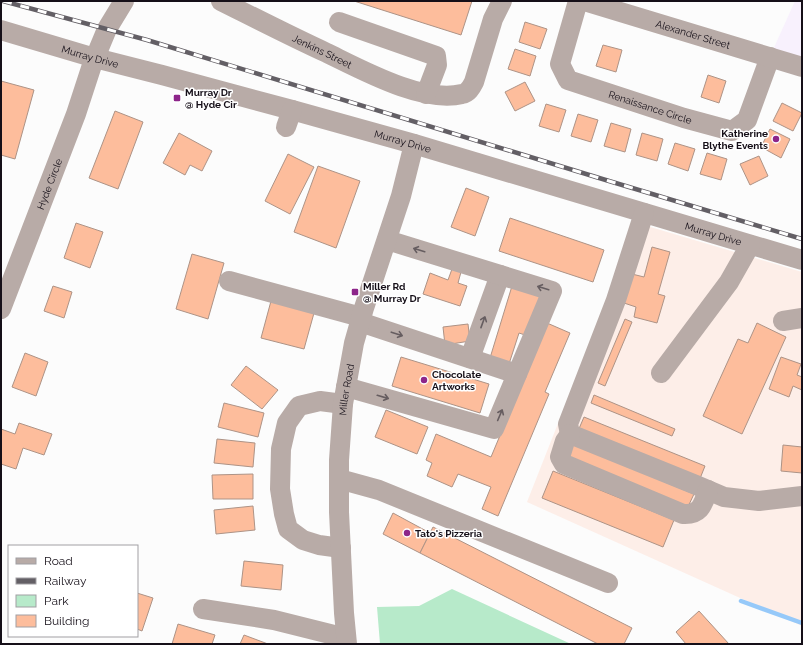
<svg xmlns="http://www.w3.org/2000/svg" width="803" height="645" viewBox="0 0 803 645" font-family="Raleway,sans-serif">
<style>
.built{fill:#f8f1fd}
.industrial{fill:#fdeee8}
.green{fill:#b7eaca}
.lines{fill:none;stroke-linecap:round;stroke-linejoin:round}
.stream{stroke:#96c9f9;stroke-width:4.5}
.building{fill:#fdbd9c;stroke:#ad9386}
.minor{stroke:#b8aba7;stroke-width:20}
.rail-casing{stroke:#635f65;stroke-width:4.5}
.rail{stroke:#fff;stroke-width:3;stroke-dasharray:9;stroke-linecap:butt}
.oneway{stroke:#665d60}
.poi-dot{fill:#8d258a;stroke:#fff;stroke-width:1.5}
.labels{text-anchor:middle;stroke-width:3;stroke-linejoin:round;paint-order:stroke}
.street-label{font-size:10px;fill:#150f18;stroke:#fff}
.poi-label{font-size:10px;font-weight:bold;fill:#150f18;stroke:#fff;text-anchor:start}
</style>
<rect width="100%" height="100%" fill="#fcfcfc"/>
<path class="built" d="M795 1H802V62L772 52Z"/>
<path class="industrial" d="M637 223 802 272V626L527 502Z"/>
<path class="green" d="M452 589 571 644H380L377 607 419 606Z"/>
<g class="lines">
<path class="stream" d="M741 601 802 623"/>
</g>
<g class="building">
<path d="M354 1H472L461 35Z"/>
<path d="M525 22 547 29 540 49 519 42Z"/>
<path d="M603 45 622 50 616 72 596 66Z"/>
<path d="M515 49 536 56 530 76 508 69Z"/>
<path d="M708 75 726 81 719 103 701 97Z"/>
<path d="M1 81 34 90 15 159 1 155Z"/>
<path d="M525 82 535 101 515 111 505 92Z"/>
<path d="M782 103 802 113 793 131 773 121Z"/>
<path d="M546 104 566 110 559 132 539 126Z"/>
<path d="M115 111 143 122 118 189 89 178Z"/>
<path d="M578 114 598 120 591 142 571 136Z"/>
<path d="M611 123 631 129 625 152 604 146Z"/>
<path d="M770 129 790 139 781 158 761 147Z"/>
<path d="M179 133 212 151 202 171 190 165 185 175 163 163Z"/>
<path d="M642 133 663 139 657 161 636 155Z"/>
<path d="M675 143 695 149 688 171 668 164Z"/>
<path d="M707 153 727 159 721 180 700 174Z"/>
<path d="M288 154 314 167 290 214 265 201Z"/>
<path d="M759 156 768 176 750 185 740 164Z"/>
<path d="M318 166 360 181 336 248 294 232Z"/>
<path d="M466 188 489 197 475 236 451 227Z"/>
<path d="M510 218 604 250 593 282 499 251Z"/>
<path d="M76 223 103 232 90 268 64 258Z"/>
<path d="M652 247 670 252 658 294 665 296 657 323 634 317 636 307 624 303 632 274 644 277Z"/>
<path d="M192 254 224 263 208 319 176 309Z"/>
<path d="M452 269 461 272 458 283 467 286 460 306 423 294 430 273 448 280Z"/>
<path d="M53 286 72 292 64 318 44 311Z"/>
<path d="M512 286 541 294 528 336 519 333 509 364 490 358Z"/>
<path d="M271 301 314 313 304 349 261 338Z"/>
<path d="M625 319 632 322 605 386 598 383Z"/>
<path d="M547 323 570 333 545 392 549 394 498 516 482 509 491 487 458 474 452 487 427 476 432 463 426 460 436 434 491 457Z"/>
<path d="M757 323 786 337 742 434 703 416 738 339 748 343Z"/>
<path d="M468 324 470 341 445 345 443 327Z"/>
<path d="M25 353 48 362 36 396 12 387Z"/>
<path d="M401 357 489 384 480 413 392 386Z"/>
<path d="M781 357 801 364 797 375 802 377V390L793 386 789 397 769 389Z"/>
<path d="M246 366 278 390 262 409 231 385Z"/>
<path d="M594 395 675 429 672 436 591 403Z"/>
<path d="M224 403 264 413 258 437 218 427Z"/>
<path d="M386 410 428 427 417 454 375 437Z"/>
<path d="M584 417 705 466 699 481 578 431Z"/>
<path d="M19 423 52 434 44 455 23 448 16 469 1 464V429L15 434Z"/>
<path d="M217 439 255 443 253 467 214 463Z"/>
<path d="M573 444 694 494 686 511 565 460Z"/>
<path d="M783 445 802 447V473L781 471Z"/>
<path d="M553 471 674 520 663 547 542 498Z"/>
<path d="M253 474V499H213L212 475Z"/>
<path d="M253 506 255 530 216 534 214 510Z"/>
<path d="M393 513 430 533 420 553 383 534Z"/>
<path d="M433 527 632 628 624 644H598L420 553Z"/>
<path d="M244 561 283 565 281 590 241 586Z"/>
<path d="M137 593 153 598 142 631 137 629Z"/>
<path d="M699 611 729 644H686L676 632Z"/>
<path d="M178 624 215 635 212 644H172Z"/>
<path d="M244 635 268 644H240Z"/>
</g>
<g class="lines">
<g class="minor">
<path id="s1" d="M221 1C257 19 292 37 327 53 362 70 424 104 462 94 468 93 471 88 474 82L493 19 502 1"/>
<path id="s2" d="M578 1 560 64 568 80 684 118 732 131 747 120 770 57"/>
<path id="s3" d="M584 1 802 67"/>
<path d="M339 22 436 56 437 65 426 94"/>
<path id="s4" d="M1 30 95 58 162 75 292 110 414 144 802 260"/>
<path d="M286 127 292 110"/>
<path d="M644 213 616 300 568 424 570 434 696 485 724 497 759 501 802 496"/>
<path d="M229 281 361 317"/>
<path id="s5" d="M1 309 76 114 92 65 107 29 124 1"/>
<path d="M783 321 802 318"/>
<path d="M360 322 517 374"/>
<path d="M470 358 500 275"/>
<path d="M661 373 729 282 750 245"/>
<path d="M346 387 494 429 552 291 387 240"/>
<path d="M570 434 565 441 560 457 564 464 683 514C701 515 703 504 708 490"/>
<path d="M339 479 379 490 608 583"/>
<path d="M341 548 319 545 303 540 288 529 284 514 280 489 281 449 287 423 299 406 320 401 343 404"/>
<path d="M203 609 274 620 346 638"/>
<path id="s6" d="M347 644 344 613 339 512V460L343 404 354 343 364 308 401 196 414 144"/>
</g>
<defs>
<path id="rail" d="M3 1 147 40 609 181 802 239"/>
</defs>
<use href="#rail" class="rail-casing"/>
<use href="#rail" class="rail"/>
</g>
<defs><path id="oneway-shaft" d="M-6 0H5M1.5-3L5.5 0L1.5 3" fill="none" stroke-width="1.6" stroke-linecap="round" stroke-linejoin="round"/></defs>
<g class="oneway">
<use href="#oneway-shaft" transform="translate(419 250) rotate(-163)"/>
<use href="#oneway-shaft" transform="translate(543 288) rotate(-163)"/>
<use href="#oneway-shaft" transform="translate(483 322) rotate(-70)"/>
<use href="#oneway-shaft" transform="translate(397 334) rotate(18)"/>
<use href="#oneway-shaft" transform="translate(383 397) rotate(16)"/>
<use href="#oneway-shaft" transform="translate(500 415) rotate(-67)"/>
</g>
<g class="poi-dot">
<rect x="173" y="94" width="8" height="8" rx="2"/>
<circle cx="776" cy="139" r="4"/>
<rect x="351" y="288" width="8" height="8" rx="2"/>
<circle cx="424" cy="380" r="4"/>
<circle cx="407" cy="533" r="4"/>
</g>
<g class="labels">
<g class="street-label">
<text dy="4" stroke="none"><textPath href="#s3" startOffset="114">Alexander Street</textPath></text>
<text dy="4" stroke="none"><textPath href="#s1" startOffset="113">Jenkins Street</textPath></text>
<text dy="4" stroke="none"><textPath href="#s4" startOffset="93">Murray Drive</textPath></text>
<text dy="4" stroke="none"><textPath href="#s2" startOffset="170">Renaissance Circle</textPath></text>
<text dy="4" stroke="none"><textPath href="#s4" startOffset="417">Murray Drive</textPath></text>
<text dy="4" stroke="none"><textPath href="#s5" startOffset="134">Hyde Circle</textPath></text>
<text dy="4" stroke="none"><textPath href="#s4" startOffset="741">Murray Drive</textPath></text>
<text dy="4" stroke="none"><textPath href="#s6" startOffset="255">Miller Road</textPath></text>
</g>
<g class="poi-label">
<text x="185" y="96">Murray Dr<tspan x="185" dy="12">@ Hyde Cir</tspan></text>
<text x="768" y="137" text-anchor="end">Katherine<tspan x="768" dy="12">Blythe Events</tspan></text>
<text x="363" y="290">Miller Rd<tspan x="363" dy="12">@ Murray Dr</tspan></text>
<text x="432" y="378">Chocolate<tspan x="432" dy="12">Artworks</tspan></text>
<text x="415" y="537">Tato's Pizzeria</text>
</g>
</g>
<rect width="803" height="645" fill="none" stroke="#150f18" stroke-width="4"/>
<rect x="8" y="545" width="130" height="92" fill="#ffffff" stroke="#a19fa3"/>
<rect x="16" y="558" width="20" height="6" fill="#b8aba7" stroke="#a19fa3"/>
<text x="44" y="565" font-size="12" fill="#150f18">Road</text>
<rect x="16" y="578" width="20" height="6" fill="#635f65" stroke="#a19fa3"/>
<text x="44" y="585" font-size="12" fill="#150f18">Railway</text>
<rect x="16" y="595" width="20" height="12" fill="#b7eaca" stroke="#a19fa3"/>
<text x="44" y="605" font-size="12" fill="#150f18">Park</text>
<rect x="16" y="615" width="20" height="12" fill="#fdbd9c" stroke="#a19fa3"/>
<text x="44" y="625" font-size="12" fill="#150f18">Building</text>
</svg>
